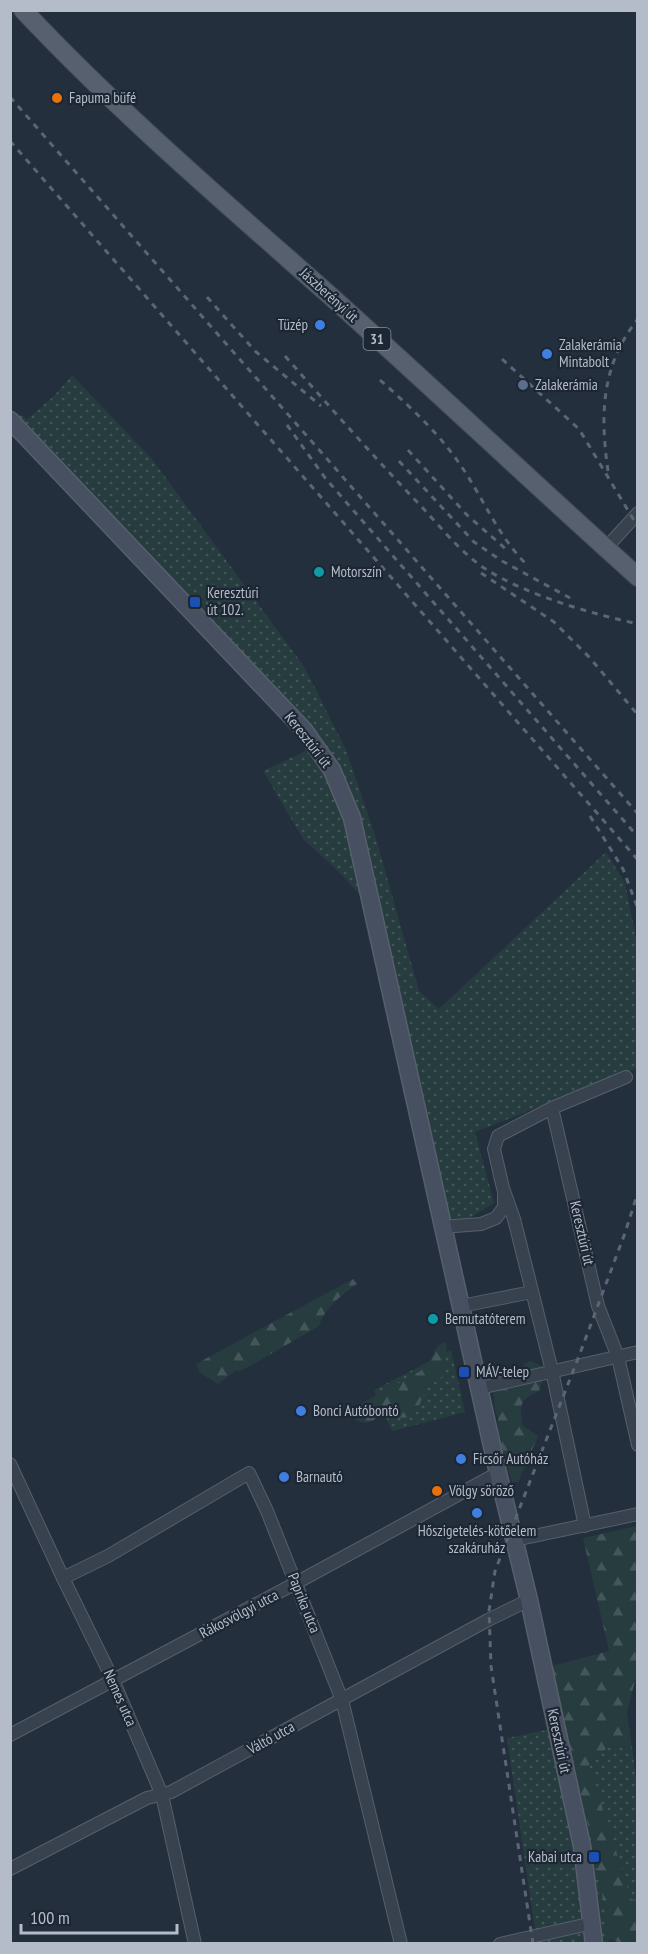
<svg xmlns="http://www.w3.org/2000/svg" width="648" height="1954" viewBox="0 0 648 1954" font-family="'PT Sans Narrow',sans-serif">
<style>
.grass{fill:url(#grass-dots)}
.forest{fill:url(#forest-firs)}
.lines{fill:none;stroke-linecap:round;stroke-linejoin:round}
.street-casing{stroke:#565f6c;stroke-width:14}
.secondary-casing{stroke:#565f6c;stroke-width:19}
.primary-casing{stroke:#414a57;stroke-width:20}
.street{stroke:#38414e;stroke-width:12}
.secondary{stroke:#465061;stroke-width:16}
.primary{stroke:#56606e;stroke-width:18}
.rail{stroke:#5a6575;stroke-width:3;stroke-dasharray:6 6;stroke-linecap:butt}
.food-dot{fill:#e8710a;stroke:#1d2633;stroke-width:2}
.shop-dot{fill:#3f7fe0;stroke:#1d2633;stroke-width:2}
.service-dot{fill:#5c6f8a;stroke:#1d2633;stroke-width:2}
.culture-dot{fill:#0f9aa8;stroke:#1d2633;stroke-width:2}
.transit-dot{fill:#1a4fb4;stroke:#1d2633;stroke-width:2}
.labels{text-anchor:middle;stroke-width:4.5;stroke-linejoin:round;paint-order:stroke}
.shield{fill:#1d2633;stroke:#878f9c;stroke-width:1.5}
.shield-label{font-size:14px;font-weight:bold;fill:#b4bcc9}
.poi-label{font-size:15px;fill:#b4bcc9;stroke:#1d2633;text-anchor:start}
.street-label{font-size:15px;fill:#b4bcc9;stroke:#1d2633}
</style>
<defs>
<pattern id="grass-dots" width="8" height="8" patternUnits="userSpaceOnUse" patternTransform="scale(1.5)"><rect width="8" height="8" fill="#263c3f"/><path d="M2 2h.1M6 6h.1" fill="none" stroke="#435659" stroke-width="1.8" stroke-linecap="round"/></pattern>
<pattern id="forest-firs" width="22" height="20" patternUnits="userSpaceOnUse" patternTransform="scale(1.5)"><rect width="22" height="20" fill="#263c3f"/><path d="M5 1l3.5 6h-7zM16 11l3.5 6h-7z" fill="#435659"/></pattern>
</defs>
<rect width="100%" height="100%" fill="#242f3e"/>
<g class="grass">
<path d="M72 375 152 459 305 668 346 750 375 835 419 991 439 1009 606 852 625 883 637 943V1068L475 1132 494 1203 468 1219 442 1222 369 905 340 873 303 839 263 771 312 748 11 414 10 409 27 419 54 396Z"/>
<path d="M451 1350 465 1412 392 1431 374 1390Z"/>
<path d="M566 1726 599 1874 609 1939 607 1943H537L507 1738Z"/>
<path d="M609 1746 632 1748 638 1792 637 1900H631L589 1765Z"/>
</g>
<g class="forest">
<path d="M353 1279 357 1284C342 1295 325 1307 319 1326L243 1370 235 1371 218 1384 200 1373 196 1364Z"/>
<path d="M444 1342 447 1345 445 1360 448 1365 444 1375 427 1388 414 1416 403 1418 382 1414C373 1421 367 1426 356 1420L353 1408 426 1368 437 1347Z"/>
<path d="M530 1361 542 1366V1382L539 1391C519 1400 520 1404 522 1425L538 1436 518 1482H512L497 1431 498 1418 495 1409 493 1389 518 1382 524 1364Z"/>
<path d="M637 1526 638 1669 627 1712 632 1748 609 1746 589 1765 631 1899 637 1900V1943H621L609 1939 599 1874 552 1666 609 1651 583 1538Z"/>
</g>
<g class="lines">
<defs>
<g id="street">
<path d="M606 548 638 513"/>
<path d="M552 1108 598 1306 618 1357 638 1445"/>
<path d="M442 1227 481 1224 496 1218 504 1207V1195"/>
<path d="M461 1306 532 1292"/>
<path d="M480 1388 638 1352"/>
<path d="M10 1464 63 1578 113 1680 162 1795 195 1944"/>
<path d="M585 1526 552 1371 514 1219 503 1188 494 1149 498 1136 552 1108 626 1077"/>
<path d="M515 1540 638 1514"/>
<path d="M63 1578 108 1556 249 1473 267 1511 342 1700 401 1944"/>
<path d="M10 1735 296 1583 498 1473"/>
<path d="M10 1869 147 1798 171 1792 488 1620 529 1600"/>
<path d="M500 1944 593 1923"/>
</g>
<path id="secondary" d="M10 420 304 730 332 770 352 818 498 1473 529 1600 582 1846 594 1944"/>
<path id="primary" d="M23 10C118 111 223 201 326 292 431 386 533 483 638 577"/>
</defs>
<use href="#street" class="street-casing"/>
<use href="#secondary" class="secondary-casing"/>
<use href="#primary" class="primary-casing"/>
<use href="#street" class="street"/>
<use href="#secondary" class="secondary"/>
<use href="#primary" class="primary"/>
<g class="rail">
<path d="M10 97 638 814"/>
<path d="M10 141 638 860"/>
<path d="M207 297 255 351 321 406"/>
<path d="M285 356C329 406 373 456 419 504 440 526 459 551 484 568 526 595 589 613 638 624"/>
<path d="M502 359 579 429 638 527"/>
<path d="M380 380C408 405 437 431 459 463 483 497 497 535 527 565"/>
<path d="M287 425 326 479 638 837"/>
<path d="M408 450 467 515 507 550"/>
<path d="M399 461 474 542 502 561 570 598"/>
<path d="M608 471C600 415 601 365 638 319"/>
<path d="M481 573 554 622 590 658 638 715"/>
<path d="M590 816 623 869 638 909"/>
<path d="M533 1944 491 1666 489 1611 495 1571 579 1356 625 1233 638 1192"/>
</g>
</g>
<g class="food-dot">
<circle cx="57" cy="98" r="6"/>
<circle cx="437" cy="1491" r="6"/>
</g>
<g class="shop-dot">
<circle cx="320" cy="325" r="6"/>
<circle cx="547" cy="354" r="6"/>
<circle cx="301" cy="1411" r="6"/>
<circle cx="461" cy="1459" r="6"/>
<circle cx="284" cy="1477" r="6"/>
<circle cx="477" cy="1513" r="6"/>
</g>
<circle class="service-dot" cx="523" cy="385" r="6"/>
<g class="culture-dot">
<circle cx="319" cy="572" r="6"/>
<circle cx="433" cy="1319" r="6"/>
</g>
<g class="transit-dot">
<rect x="189" y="596" width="12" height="12" rx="3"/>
<rect x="458" y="1366" width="12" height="12" rx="3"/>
<rect x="588" y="1851" width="12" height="12" rx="3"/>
</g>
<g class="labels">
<rect class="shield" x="363.5" y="328" width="27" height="22" rx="4.5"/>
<g class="shield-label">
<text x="377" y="344">31</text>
</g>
<g class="poi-label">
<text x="69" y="103">Fapuma büfé</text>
<text x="308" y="330" text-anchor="end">Tüzép</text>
<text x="559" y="350">Zalakerámia<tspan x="559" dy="17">Mintabolt</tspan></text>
<text x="535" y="390">Zalakerámia</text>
<text x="331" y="577">Motorszín</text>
<text x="207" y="598">Keresztúri<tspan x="207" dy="17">út 102.</tspan></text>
<text x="445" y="1324">Bemutatóterem</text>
<text x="476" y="1377">MÁV-telep</text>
<text x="313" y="1416">Bonci Autóbontó</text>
<text x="473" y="1464">Ficsőr Autóház</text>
<text x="296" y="1482">Barnautó</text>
<text x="449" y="1496">Völgy söröző</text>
<text x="477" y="1536" text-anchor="middle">Hőszigetelés-kötőelem<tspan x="477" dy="17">szakáruház</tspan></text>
<text x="582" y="1862" text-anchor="end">Kabai utca</text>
</g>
<g class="street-label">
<text transform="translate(329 295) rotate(42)" y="5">Jászberényi út</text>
<text transform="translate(308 740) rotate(52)" y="5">Keresztúri út</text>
<text transform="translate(582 1233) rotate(77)" y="5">Keresztúri út</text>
<text transform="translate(304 1603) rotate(68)" y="5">Paprika utca</text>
<text transform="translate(239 1614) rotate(-28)" y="5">Rákosvölgyi utca</text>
<text transform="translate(120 1698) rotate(66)" y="5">Nemes utca</text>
<text transform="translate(271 1738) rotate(-29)" y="5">Váltó utca</text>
<text transform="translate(559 1741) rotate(78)" y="5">Keresztúri út</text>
</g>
</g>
<rect width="648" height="1954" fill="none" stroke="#b4bcc9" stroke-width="24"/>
<path d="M21 1924v9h156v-9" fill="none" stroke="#b4bcc9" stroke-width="3"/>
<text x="30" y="1924" font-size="18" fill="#b4bcc9" stroke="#1d2633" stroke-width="4.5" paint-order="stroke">100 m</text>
</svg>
